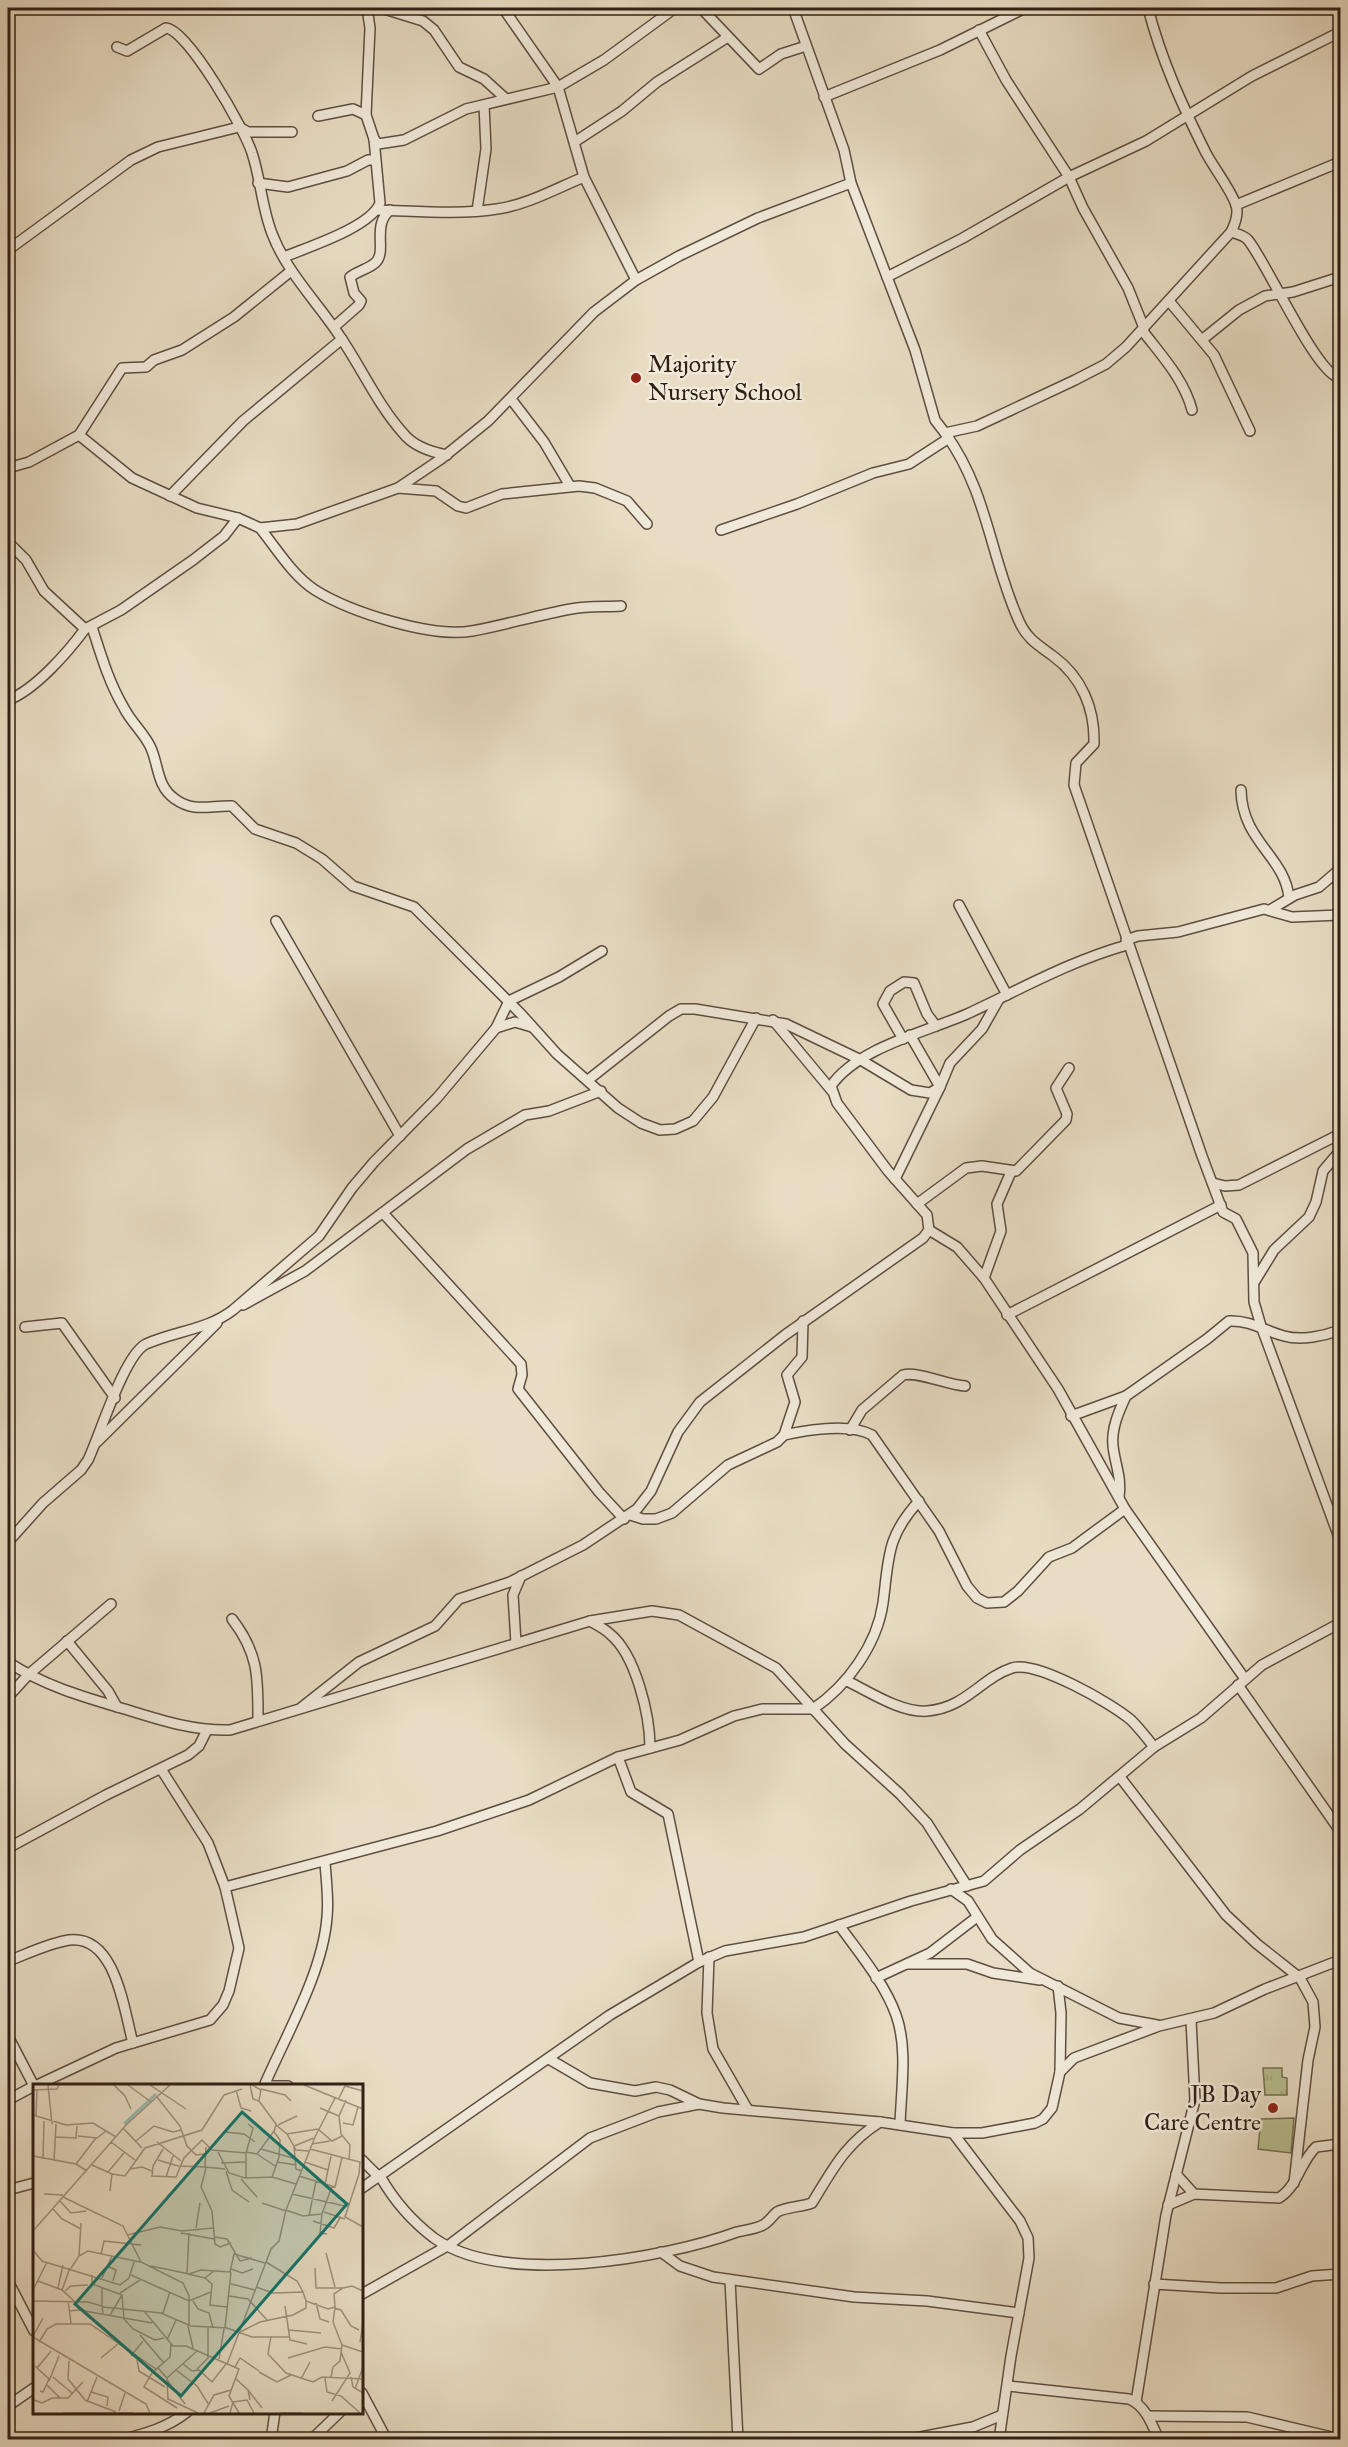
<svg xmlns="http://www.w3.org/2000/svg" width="1348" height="2447" viewBox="0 0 1348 2447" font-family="'IM FELL Great Primer',serif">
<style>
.green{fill:#b9c092;stroke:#747054;stroke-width:1.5}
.park{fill:url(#park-tufts);stroke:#747054;stroke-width:1.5}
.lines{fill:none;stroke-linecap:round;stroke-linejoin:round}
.street-casing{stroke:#5e4e41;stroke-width:12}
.street{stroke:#f0e9d9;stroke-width:9}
.poi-dot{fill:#8f2418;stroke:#f0e9d9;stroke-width:2}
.labels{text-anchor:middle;stroke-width:5;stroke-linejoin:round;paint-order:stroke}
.poi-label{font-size:24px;fill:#301f15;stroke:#f0e9d9;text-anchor:start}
.inset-river{fill:none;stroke:#97bcb3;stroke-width:3}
.inset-road{fill:none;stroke:#9e917e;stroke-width:1.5}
.view{fill:#0f766e;fill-opacity:0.15;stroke:#0f766e;stroke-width:3}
.inset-edge{fill:none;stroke:#301f15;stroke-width:3}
</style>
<defs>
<pattern id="park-tufts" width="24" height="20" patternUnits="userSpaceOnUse" patternTransform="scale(1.5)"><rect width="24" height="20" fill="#b9c092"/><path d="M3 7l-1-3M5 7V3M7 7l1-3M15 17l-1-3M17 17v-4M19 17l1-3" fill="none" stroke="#9fa57d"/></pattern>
</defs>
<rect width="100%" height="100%" fill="#e8ddc4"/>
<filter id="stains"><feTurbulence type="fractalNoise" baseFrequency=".00333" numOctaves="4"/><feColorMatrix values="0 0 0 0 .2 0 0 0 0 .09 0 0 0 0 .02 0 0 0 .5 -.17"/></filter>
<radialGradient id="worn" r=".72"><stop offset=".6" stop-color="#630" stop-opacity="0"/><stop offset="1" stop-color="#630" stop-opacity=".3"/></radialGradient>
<path class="green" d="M1294 2118 1291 2153 1258 2149 1261 2119Z"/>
<path class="park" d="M1263 2068H1282V2077L1287 2078V2095H1265Z"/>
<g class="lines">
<defs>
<g id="street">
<path d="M381 8 423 21 434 30 459 67 484 79 506 99"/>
<path d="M503 8 558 87 584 177 636 280"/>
<path d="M701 8 759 69 781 54 806 46"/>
<path d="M793 8 844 150 851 183 915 350 935 420 945 433 977 426 1075 380 1106 364 1126 347 1231 232C1235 224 1239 214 1236 205 1231 190 1214 168 1206 153 1182 105 1161 59 1148 8"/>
<path d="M979 30 1006 80 1069 177 1083 208 1128 288 1144 328"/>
<path d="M117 47 127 51 166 28C188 30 245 130 252 153 261 180 262 210 273 236 288 274 319 304 341 338 362 369 378 405 403 433 413 446 431 452 447 455"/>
<path d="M824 97 940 50 1025 8"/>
<path d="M318 116 353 109 366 115"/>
<path d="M374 139 378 144 404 140 466 109 558 87 604 60 675 8"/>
<path d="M576 141 622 111 657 82 728 37"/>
<path d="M258 183 288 187 347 171 368 160H374"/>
<path d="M1236 205 1340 162"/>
<path d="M377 210C417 211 458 215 497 209 527 205 557 188 584 177"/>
<path d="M477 211 486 149 484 105"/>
<path d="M1231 232C1237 234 1244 235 1248 240 1266 261 1317 376 1340 378"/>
<path d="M8 250 131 160 158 147 239 127 248 132H292"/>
<path d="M284 257C308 247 371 227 380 203L374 139 366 115 370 28 367 8"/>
<path d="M887 277 963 238 1069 177 1146 141 1252 76 1340 32"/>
<path d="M1169 301 1214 355 1250 431"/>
<path d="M334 327 359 305 361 301 354 293 350 277C358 271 368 269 375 263 388 252 371 226 390 210"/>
<path d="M1142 330C1161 355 1184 379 1192 410"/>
<path d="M1203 339 1239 310 1265 296 1293 292 1340 277"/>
<path d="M511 399 544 442 570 486"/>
<path d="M945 433C988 492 990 557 1019 621 1027 639 1038 645 1053 656 1082 677 1095 709 1094 744L1076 763 1074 785 1202 1156 1223 1212 1236 1219 1253 1253 1254 1302 1261 1326 1340 1540"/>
<path d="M79 435 132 478 197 508 238 518 260 528 297 524 398 488 441 459 488 421 594 312 636 280 679 256 758 218 851 183"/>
<path d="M8 468 29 462 79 435 122 368 146 367 154 360 182 350 234 317 291 271"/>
<path d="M398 488 436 491 458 506 466 508 502 494 579 486 595 488 627 501 647 524"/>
<path d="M170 496 243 421 342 339"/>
<path d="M260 528C276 548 293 576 315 590 350 612 431 638 472 631 505 625 538 615 571 609 587 606 605 607 621 606"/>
<path d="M721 530 797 504 873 473 909 464 949 438"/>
<path d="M8 542 26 560 44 591 85 629 121 610 193 560 224 536 238 518"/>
<path d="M92 627C101 655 109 683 124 708 131 722 143 732 150 746 159 764 156 786 175 799 194 813 211 805 232 806L255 829 296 843 322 859 353 886 414 907 521 1014 557 1054 618 1108 641 1123 660 1130 675 1129 693 1121 713 1097 756 1018"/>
<path d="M8 700C35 690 68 652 85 629"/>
<path d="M1241 790C1242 842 1285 856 1289 898"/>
<path d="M959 905 1007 995"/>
<path d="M1270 910 1295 895 1319 887 1340 869"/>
<path d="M276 921 400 1136"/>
<path d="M1126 940 1138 936 1178 932 1264 909 1292 917 1340 915"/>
<path d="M773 1020 832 1091"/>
<path d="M496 1028 509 1001 559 977 602 951"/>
<path d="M903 1039 883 1004 890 991 904 982 914 983 927 1014 936 1026"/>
<path d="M588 1080 669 1016 681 1009H695L786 1024 861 1060 911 1090 930 1093 940 1087 950 1063 982 1029 999 999"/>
<path d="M895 1179 940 1087 910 1035"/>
<path d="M1213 1183 1225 1186 1239 1185 1340 1134"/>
<path d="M917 1204 966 1168 982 1166 1016 1171 1066 1120 1067 1114 1056 1088 1069 1068"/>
<path d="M383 1213 521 1364 522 1375 518 1389 599 1492 624 1519"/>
<path d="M929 1230 957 1247 984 1278 1058 1389 1125 1509 1245 1679"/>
<path d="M984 1278 1001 1231 997 1204 1011 1172"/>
<path d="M1255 1281 1274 1250 1309 1217 1316 1202 1323 1171 1340 1151"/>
<path d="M243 1305 305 1271 467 1149 525 1115 549 1111 601 1091"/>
<path d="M1007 1315 1221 1205"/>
<path d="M25 1327 62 1323 115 1398"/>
<path d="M1071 1416 1126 1396 1207 1339 1229 1321C1250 1320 1265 1331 1284 1336 1301 1341 1324 1336 1340 1330"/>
<path d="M850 1430 862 1410 903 1375C918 1371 947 1385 965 1386"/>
<path d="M784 1435C807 1430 850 1423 872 1435L939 1531 967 1586 977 1598 987 1603 1004 1602 1018 1591 1049 1557 1072 1548 1125 1509"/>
<path d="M97 1442 217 1323"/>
<path d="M1119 1497C1122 1478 1115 1464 1113 1446 1111 1429 1119 1411 1126 1396"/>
<path d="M630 1515 643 1519H656L672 1513 728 1465 777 1442 784 1435 795 1402 787 1375 802 1357 803 1321"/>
<path d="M8 1542 43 1503 81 1470 88 1460C100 1435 124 1355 146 1344 175 1331 207 1330 233 1310L319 1236 352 1188 374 1162 437 1098 496 1028 515 1022 532 1027"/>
<path d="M232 1619C259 1654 258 1678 258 1720"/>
<path d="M590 1621C597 1625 605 1629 610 1634 636 1655 650 1716 650 1748"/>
<path d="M67 1641 108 1691 117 1707"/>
<path d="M516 1643 513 1595 521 1576"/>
<path d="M8 1662C46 1687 87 1698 131 1711 163 1721 195 1731 230 1730L590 1621 652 1611 679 1615 776 1668 845 1744 900 1794 927 1823 967 1886"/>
<path d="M847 1681C870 1692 901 1713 927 1711 966 1708 981 1678 1012 1668 1036 1660 1111 1703 1131 1720 1139 1728 1147 1738 1154 1747"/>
<path d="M1238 1685 1340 1831"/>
<path d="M8 1697 28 1675 111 1604"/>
<path d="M302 1707 359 1662 435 1626 459 1599 510 1582 583 1545 637 1509 651 1491 678 1432 700 1402 785 1335 923 1238 929 1230 927 1215 888 1171 837 1103 831 1086C857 1048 926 1032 967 1014 1021 989 1070 961 1127 945"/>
<path d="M618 1757 631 1792 668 1814 699 1962"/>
<path d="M1120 1777 1226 1915 1257 1944 1300 1978 1313 2002 1315 2027 1308 2060 1294 2183"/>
<path d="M8 1848 106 1795 188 1755 199 1746 207 1730"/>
<path d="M225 1887 437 1831 529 1800 618 1757 680 1740 734 1716 762 1709H813C847 1686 877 1645 883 1603 889 1558 886 1537 919 1501"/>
<path d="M951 1889 968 1901 992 1939 1030 1973 1119 2018 1157 2025"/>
<path d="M839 1925C859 1953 884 1982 896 2015 908 2048 901 2090 900 2125"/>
<path d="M709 1957 707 2013 713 2049 748 2110"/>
<path d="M8 1961C27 1954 49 1943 69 1940 116 1934 124 2011 133 2043"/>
<path d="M907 1964H967L993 1973 1040 1980"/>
<path d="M876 1978 930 1953 977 1917"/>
<path d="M1058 1986 1061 2013 1060 2072"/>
<path d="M8 2036 34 2086 8 2100"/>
<path d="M549 2059 590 2083 635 2091 656 2087 670 2090 699 2104 723 2108 880 2122 953 2133H982L1035 2123 1043 2119 1052 2108 1060 2072 1074 2058 1159 2026 1214 2013 1265 1989 1340 1960"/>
<path d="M35 2086 116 2048 210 2020 223 2005 229 1991 239 1948 225 1887 208 1843 161 1769"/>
<path d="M264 2086C286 2035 323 1972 327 1917 329 1899 326 1880 325 1862"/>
<path d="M265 2086H288"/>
<path d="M953 2133 1020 2221 1028 2238 1029 2258 1011 2356 999 2440"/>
<path d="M362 2160 379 2177"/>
<path d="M1176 2174 1194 2194"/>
<path d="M380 2176C393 2199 413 2222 434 2238 502 2287 663 2259 737 2232 745 2230 756 2229 763 2225 769 2222 772 2216 777 2212 786 2207 801 2207 812 2203 833 2169 845 2144 880 2122"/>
<path d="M362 2188 610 2015 699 1962 725 1951 804 1937 911 1901 984 1881 1020 1850 1080 1809 1154 1747 1201 1718 1262 1665 1340 1623"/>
<path d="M8 2190 34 2183"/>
<path d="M1168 2205 1194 2194 1279 2198C1298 2186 1300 2162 1316 2147L1340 2144"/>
<path d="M661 2252 680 2266 713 2277 854 2297 927 2301 1019 2313"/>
<path d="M730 2280 738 2440"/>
<path d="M8 2281 34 2331"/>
<path d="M1154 2284 1221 2288H1276L1312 2276 1340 2274"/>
<path d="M362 2294 449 2245 590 2138 658 2112 699 2104"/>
<path d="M1008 2386 1129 2399C1145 2405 1152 2424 1159 2440"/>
<path d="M362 2393 387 2440"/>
<path d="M1136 2402 1166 2215 1195 2100 1191 2020"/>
<path d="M8 2406 34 2388"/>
<path d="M1148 2416 1247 2417 1340 2439"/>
<path d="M120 2440C144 2434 167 2428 187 2412"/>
<path d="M271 2440 275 2412"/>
<path d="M311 2440 340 2412"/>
<path d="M905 2440 973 2427 1002 2415"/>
</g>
</defs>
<use href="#street" class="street-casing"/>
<use href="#street" class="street"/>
</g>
<g class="poi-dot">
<circle cx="636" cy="378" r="6"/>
<circle cx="1273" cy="2108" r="6"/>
</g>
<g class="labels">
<g class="poi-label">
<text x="648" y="372">Majority<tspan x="648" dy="28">Nursery School</tspan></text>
<text x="1261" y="2102" text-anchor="end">JB Day<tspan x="1261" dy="28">Care Centre</tspan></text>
</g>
</g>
<g transform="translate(33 2084)">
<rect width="330" height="330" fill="#e8ddc4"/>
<path class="inset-river" d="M91 40 123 10"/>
<path class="inset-road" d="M15 1 19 40M81 1 92 12 98 25M95 1 118 18M117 1 153 25M217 1 220 15 226 17M219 1 228 6 226 17 243 40 241 48 247 56 246 73 239 93M271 1 330 25M228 5 252 11 258 17M0 6 24 5 26 1M203 6 208 24 218 27M124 13 147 42 154 62 163 71 172 70M306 14 312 2 330 7M287 24 306 32 313 16M0 31 33 41 60 39 83 53M306 32 308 50 317 61 316 76M3 33 4 6M310 39 320 41 325 23M243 41 254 50 263 66 276 67M245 41 264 32M90 44 109 64M285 45 299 57 309 52M192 48 211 50 222 58M254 50 285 45M45 52 64 54 73 47M23 53 43 54 44 42M103 57 121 42 140 48 148 46M78 58 102 76M124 58 148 77M279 60 297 57M173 63 172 83 192 85M130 65 120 82 119 92 143 93 151 74 169 56 179 66 213 69M228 65 263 75M277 65 327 78 326 90 312 133 330 143M185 68 196 89 212 94 239 93 263 100M213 68 224 70 241 47M224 70 242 82M0 72 43 80 54 87M10 75 11 37M125 76 145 82 172 83M21 77 23 40M244 78 263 81M272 78 295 86M188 79 212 78M43 80 63 54M59 81 79 90 77 107M173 84 168 103 179 127 182 160 187 163 198 159M97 85 109 83 119 87M193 87 199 106 216 118M269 87 263 85 261 62 281 54M75 88 91 69M79 90 92 92 112 64 169 46 191 11 209 5M266 92 302 103 309 74M133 93 140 72M213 94V69L220 44 215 40M208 95 224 113M292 100 298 72M11 110 30 111M259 110 316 123M30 113 90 142 108 178 150 199 156 212V242M27 117 38 129 53 127M229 119 253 127M20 125 29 135 48 145M291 128 312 135M289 130 270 132 253 126 282 53 302 14M276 132 283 97M280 137 301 144 307 134M163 144 167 119M0 147 94 40 137 1M148 149 181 155M294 150 287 149 289 130 299 102M94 151 127 143 149 147 180 144M181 153 194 155 207 177 219 174M0 166 9 177 87 201 96 194 101 178M293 169 302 203M68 170 71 157 108 161M46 172 48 139M233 178 264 197 270 208M74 182 83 186 80 197M118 182 156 190 168 186 197 188 201 170 232 179M38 184 46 172 55 167 107 178M282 184 283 204H310M198 185 209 189 220 185M154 190 156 149M155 190 172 194 181 187M59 191V200L89 211 90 224M98 191 156 217 178 208M69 194 79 172M172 194 179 200 177 221 194 223M5 197 29 206 41 217M198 200 222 206M69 203V222M223 203 240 209 270 208 273 217 295 225 302 223 301 210 310 204 319 202 330 207M25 204 30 181M0 206 14 178M29 206 37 184M32 207 38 202 55 201M87 209 107 196M196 212 215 215 234 236M0 217 55 218 69 222 70 230M35 217 38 239M160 217 165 225 176 229 180 244M283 219 287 235 296 238M252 222 257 256 274 260M70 223 128 229 158 242 194 244 219 253H256M90 224 91 235 100 245 122 256 131 254M301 224 308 226 318 242 326 246M36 227 46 226 119 239M111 227 140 262H153L206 285 196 312 206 329M130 229 137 208M77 231 89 211M155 242 160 264M192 244 198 188M256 246 288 249M207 248 227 238 260 231 273 224V217M107 251 130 278M0 252 10 234M238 252 235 270 253 289 280 298 289 293 330 295M0 253 113 320 117 329M134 256 143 236M6 258 14 245 23 240H57L123 285M327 258 330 239M138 260 137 273 119 289 111 303 144 324M309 261 330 268M98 272 110 257M68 274 85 260M255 274 292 263 309 265M186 275 191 245M104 276 106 287 132 303M36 277 35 295 52 316 83 328M150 280 159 287 166 286 179 298 193 280M194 280 238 165 246 157 253 126M2 282 16 295 10 308 7 307M202 283 207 274 226 287M4 284 18 267M125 284 134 294 135 316M164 285 175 274V244M143 286 164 302 176 321M226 288 244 298 258 291M20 293 39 309M298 293 300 283 307 277 309 261 300 238 302 224M318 293 320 303 330 309M134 294 164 267M202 294 215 306 217 316M292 294 294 308 308 312 327 329M268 295 277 278M134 296 152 320M16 297 26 272M14 301 27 314M322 305 330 283M215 306 229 324M58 308 75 313 74 322M135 315 165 329M1 316 9 319 19 314H35L50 298M299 317 317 289 308 268M54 318 64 293M86 327 92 309M30 329H100M171 329 181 311 198 306M177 329 196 322M197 329 200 318 214 316 221 329M247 329H270"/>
<path class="view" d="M209 28 314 120 148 312 42 220Z"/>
<rect width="330" height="330" class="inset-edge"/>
</g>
<rect width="1348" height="2447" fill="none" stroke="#e8ddc4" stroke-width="30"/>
<rect x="9" y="9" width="1330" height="2429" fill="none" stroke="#301f15" stroke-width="3"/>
<rect x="15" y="15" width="1318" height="2417" fill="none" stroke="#301f15" stroke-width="1.5"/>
<rect width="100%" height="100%" filter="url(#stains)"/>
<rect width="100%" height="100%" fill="url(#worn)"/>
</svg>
